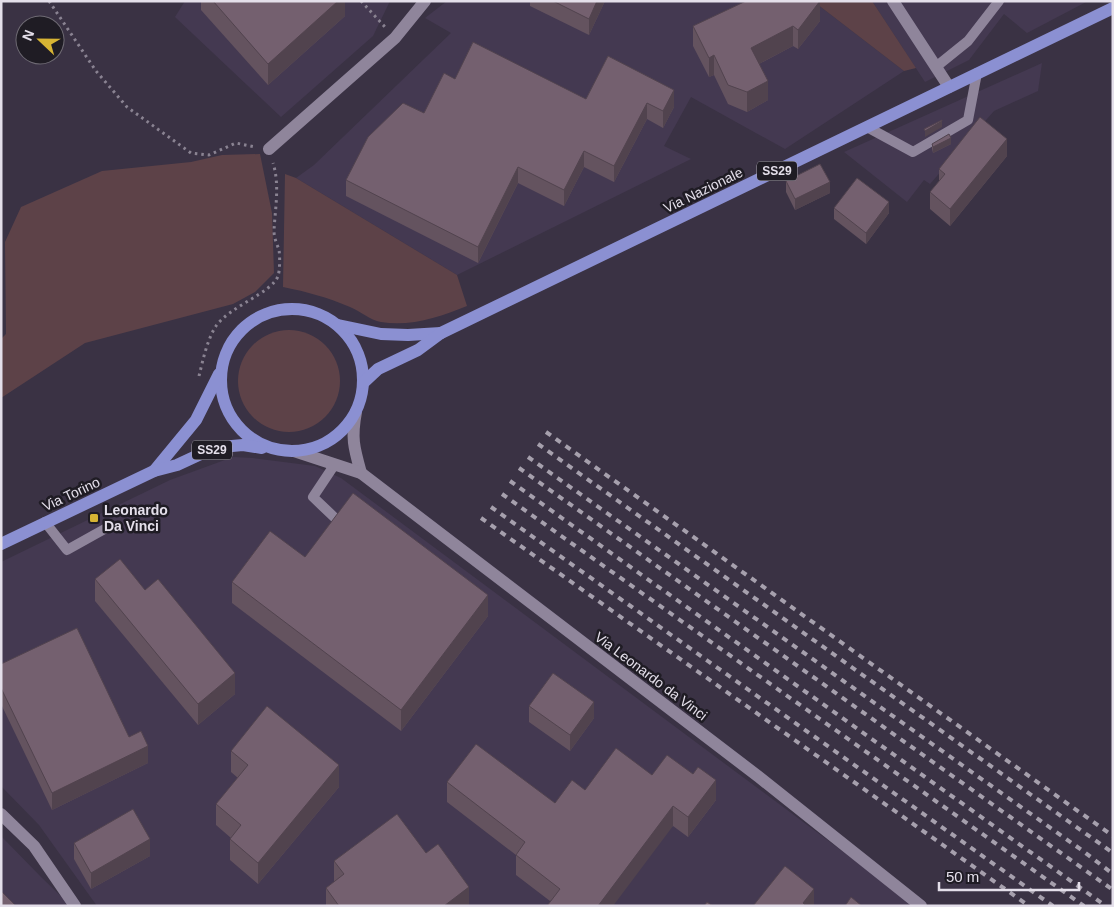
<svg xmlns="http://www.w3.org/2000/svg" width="1114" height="907" viewBox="0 0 1114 907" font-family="Arial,sans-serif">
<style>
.built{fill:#443951}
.green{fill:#5d4248}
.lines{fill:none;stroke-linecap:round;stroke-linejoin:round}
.path{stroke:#8a8392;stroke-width:3;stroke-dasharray:2.5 4;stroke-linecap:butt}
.service{stroke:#8f859b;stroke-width:10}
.minor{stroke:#8f859b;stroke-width:12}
.tertiary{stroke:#8f859b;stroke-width:12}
.primary{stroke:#8b90d2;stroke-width:12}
.rail{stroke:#a6a0ad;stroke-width:4;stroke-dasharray:6 6;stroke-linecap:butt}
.wall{fill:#64535f}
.shaded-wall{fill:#51434e}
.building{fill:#74606f;stroke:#51434e}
.poi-dot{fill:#d7b434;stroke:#1f1c24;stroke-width:2}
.labels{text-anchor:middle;stroke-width:5;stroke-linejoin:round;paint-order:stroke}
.shield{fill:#1f1c24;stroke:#a9a4af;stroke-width:1}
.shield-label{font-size:12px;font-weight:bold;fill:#e4dfea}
.street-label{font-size:14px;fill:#e4dfea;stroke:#1f1c24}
.poi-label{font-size:14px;font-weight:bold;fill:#e4dfea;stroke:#1f1c24;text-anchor:start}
</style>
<rect width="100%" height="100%" fill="#3a3244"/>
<g class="built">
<path d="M185 1H390L373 36 281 117 175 17Z"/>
<path d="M447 1H813L904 71 785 149 691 97 664 146 691 159 457 275 296 178 314 165 451 33 425 18Z"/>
<path d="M872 1H1088L1027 33 1004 14 969 60 925 82Z"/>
<path d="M1042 63 1038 91 994 111 930 184 924 180 907 202 844 152Z"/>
<path d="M233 457 253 458 315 466 341 478 916 906H97L39 825 1 786V562L170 480Z"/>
<path d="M1 836 41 877 71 906H1Z"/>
</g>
<g class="green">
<path d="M813 1H872L916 68 904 71Z"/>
<path d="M260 154 272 213 274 273 255 292 233 304 85 343 1 398V339L6 334 5 242 21 207 102 171 191 162 222 155Z"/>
<path d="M285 174 296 178 457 275 467 306C440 317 410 327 381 322 370 320 360 311 350 307 326 297 308 292 283 287Z"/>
<circle cx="289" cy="381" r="51"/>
</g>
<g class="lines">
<g class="path">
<path d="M49 1 96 71 127 107 191 153 209 155 236 143 255 147"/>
<path d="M361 1 385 27"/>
<path d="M199 376C203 360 207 340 216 326 229 307 273 292 278 276 280 270 280 256 279 250 277 244 274 238 274 231 275 209 280 185 273 163"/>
</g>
<g class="service">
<path d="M937 66 968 41 999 1"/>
<path d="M867 127 913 152 968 120 977 73"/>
<path d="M335 518 313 497 335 464"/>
<path d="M45 522 67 550 110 526"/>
</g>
<g class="minor">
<path d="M893 1 949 87"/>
<path d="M269 149 395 38 425 1"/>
<path d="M1 814 34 846 75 906"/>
</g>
<g class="tertiary">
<path d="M356 412C351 438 354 448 361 473"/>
<path d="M294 451 361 473 759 777 921 906"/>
</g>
<g class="primary">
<circle cx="292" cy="380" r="71"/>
<path d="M338 325 381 334 408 335 441 333"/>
<path d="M363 383 378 369 418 350 441 333 1113 8"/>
<path d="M154 471 196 420 219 374"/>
<path d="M1 544 154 471 177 465 205 452 221 447 243 445 262 448"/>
</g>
<g class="rail">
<path d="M546 432 1113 836"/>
<path d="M538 444 1113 853"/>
<path d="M528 457 1083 851 1113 874"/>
<path d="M519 468 1113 890"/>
<path d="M510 481 1106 906"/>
<path d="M502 494 1084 906"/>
<path d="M491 507 1053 906"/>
<path d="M481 518 1029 906"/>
</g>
</g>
<g class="wall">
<path d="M201 1H345V16L268 85 201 10Z"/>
<path d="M530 1H605L589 35 530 6Z"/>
<path d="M820 21 798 49 793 46 759 64 768 100 747 112 728 104 714 75 709 77 693 46V26Z"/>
<path d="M608 56 674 107 663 128 647 119 614 182 584 167 564 206 518 183 478 263 346 196V180L424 113 455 79 586 99Z"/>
<path d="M932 144H951L933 153 932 149Z"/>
<path d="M1007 156 950 226 930 209V192L939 182V169Z"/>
<path d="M786 181 830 193 795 210 786 192Z"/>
<path d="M834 208 889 213 866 244 834 219Z"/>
<path d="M305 557 488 616 401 731 232 603V582Z"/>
<path d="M95 579 145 590 235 694 198 725 95 601Z"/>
<path d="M1 664 129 737 148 763 52 810 1 704Z"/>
<path d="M529 706 594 718 570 751 529 722Z"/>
<path d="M231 751 339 787 258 884 230 860V839L231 838 216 825V804L238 778 231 772Z"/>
<path d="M652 775 716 800 688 837 673 826 550 901 516 875V855L447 802V782L555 803 585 790Z"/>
<path d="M74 843 150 856 91 889 74 859Z"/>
<path d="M426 853 469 906H326V888L334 882V861Z"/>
</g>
<g class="shaded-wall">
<path d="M338 1H345V16L268 85V64Z"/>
<path d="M597 1H605L589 35V19Z"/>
<path d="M820 1V21L798 49V30Z"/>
<path d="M793 26V46L751 68V48Z"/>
<path d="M714 55V75L709 77V58Z"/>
<path d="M768 81V100L747 112V92Z"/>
<path d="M674 90V107L663 128V111Z"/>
<path d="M647 103V119L614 182V166Z"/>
<path d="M942 121V127L925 137V131Z"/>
<path d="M951 138V144L933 153V147Z"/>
<path d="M1007 139V156L950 226V209Z"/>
<path d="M584 151V167L564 206V190Z"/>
<path d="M518 167V183L478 263V247Z"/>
<path d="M830 182V193L795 210V199Z"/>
<path d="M889 202V213L866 244V233Z"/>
<path d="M488 595V616L401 731V710Z"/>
<path d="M235 673V694L198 725V704Z"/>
<path d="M594 702V718L570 751V735Z"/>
<path d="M148 746V763L52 810V793Z"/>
<path d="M339 765V787L258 884V863Z"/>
<path d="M716 780V800L688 837V817Z"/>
<path d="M673 806V826L613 906H598Z"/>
<path d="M150 839V856L91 889V873Z"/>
<path d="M469 887V906H444Z"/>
<path d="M814 889V905L813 906H803V903Z"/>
</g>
<g class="building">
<path d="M213 1H338L268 64Z"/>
<path d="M553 1H597L589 19Z"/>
<path d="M746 1H820L798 30 793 26 751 48 768 81 747 92 728 85 714 55 709 58 693 26Z"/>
<path d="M473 42 586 99 608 56 674 90 663 111 647 103 614 166 584 151 564 190 518 167 478 247 346 180 368 137 403 103 424 113 444 73 455 79Z"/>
<path d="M980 117 1007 139 950 209 930 192 945 174 939 169Z"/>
<path d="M942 120V121L925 131 924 129Z"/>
<path d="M949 134 951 138 933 147 932 144Z"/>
<path d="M820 164 830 182 795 199 786 181Z"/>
<path d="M857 178 889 202 866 233 834 208Z"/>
<path d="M353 493 488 595 401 710 232 582 270 531 305 557Z"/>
<path d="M120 559 145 590 158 579 235 673 198 704 95 579Z"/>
<path d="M77 628 129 737 141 731 148 746 52 793 1 688V664Z"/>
<path d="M553 673 594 702 570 735 529 706Z"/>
<path d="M267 706 339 765 258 863 230 839 241 825 216 804 248 765 231 751Z"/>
<path d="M476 744 555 803 572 780 585 790 616 748 652 775 667 755 693 774 698 767 716 780 688 817 673 806 598 906H547L560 889 516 855 525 842 447 782Z"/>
<path d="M133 809 150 839 91 873 74 843Z"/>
<path d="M397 814 426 853 438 844 469 887 444 906H339L326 888 344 874 334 861Z"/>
<path d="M785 866 814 889 803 903 806 906H753Z"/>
<path d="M1 891 16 906H1Z"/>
<path d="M851 897 862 906H845Z"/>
<path d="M707 902 713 906H704Z"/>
</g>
<rect class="poi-dot" x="89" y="513" width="10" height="10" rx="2.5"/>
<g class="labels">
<g class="shield">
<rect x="757" y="161.5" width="40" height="19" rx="4"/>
<rect x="192" y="440.5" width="40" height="19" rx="4"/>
</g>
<g class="shield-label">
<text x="777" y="175">SS29</text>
<text x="212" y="454">SS29</text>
</g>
<g class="street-label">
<text transform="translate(703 190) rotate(-26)" y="5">Via Nazionale</text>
<text transform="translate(71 494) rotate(-25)" y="5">Via Torino</text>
<text transform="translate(651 676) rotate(37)" y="5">Via Leonardo da Vinci</text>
</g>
<g class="poi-label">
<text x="104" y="515">Leonardo<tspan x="104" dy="16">Da Vinci</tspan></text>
</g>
</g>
<rect width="1114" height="907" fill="none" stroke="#e4dfea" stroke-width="5"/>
<g transform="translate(40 40) rotate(292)"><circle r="24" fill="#1f1c24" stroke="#6e6a73"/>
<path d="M0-4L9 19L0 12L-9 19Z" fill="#d7b434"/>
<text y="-8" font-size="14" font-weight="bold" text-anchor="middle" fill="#e4dfea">N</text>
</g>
<path d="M939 882v8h140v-8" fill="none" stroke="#e4dfea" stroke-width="2.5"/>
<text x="946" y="882" font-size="15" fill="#e4dfea" stroke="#1f1c24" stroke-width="4" paint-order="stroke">50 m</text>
</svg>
